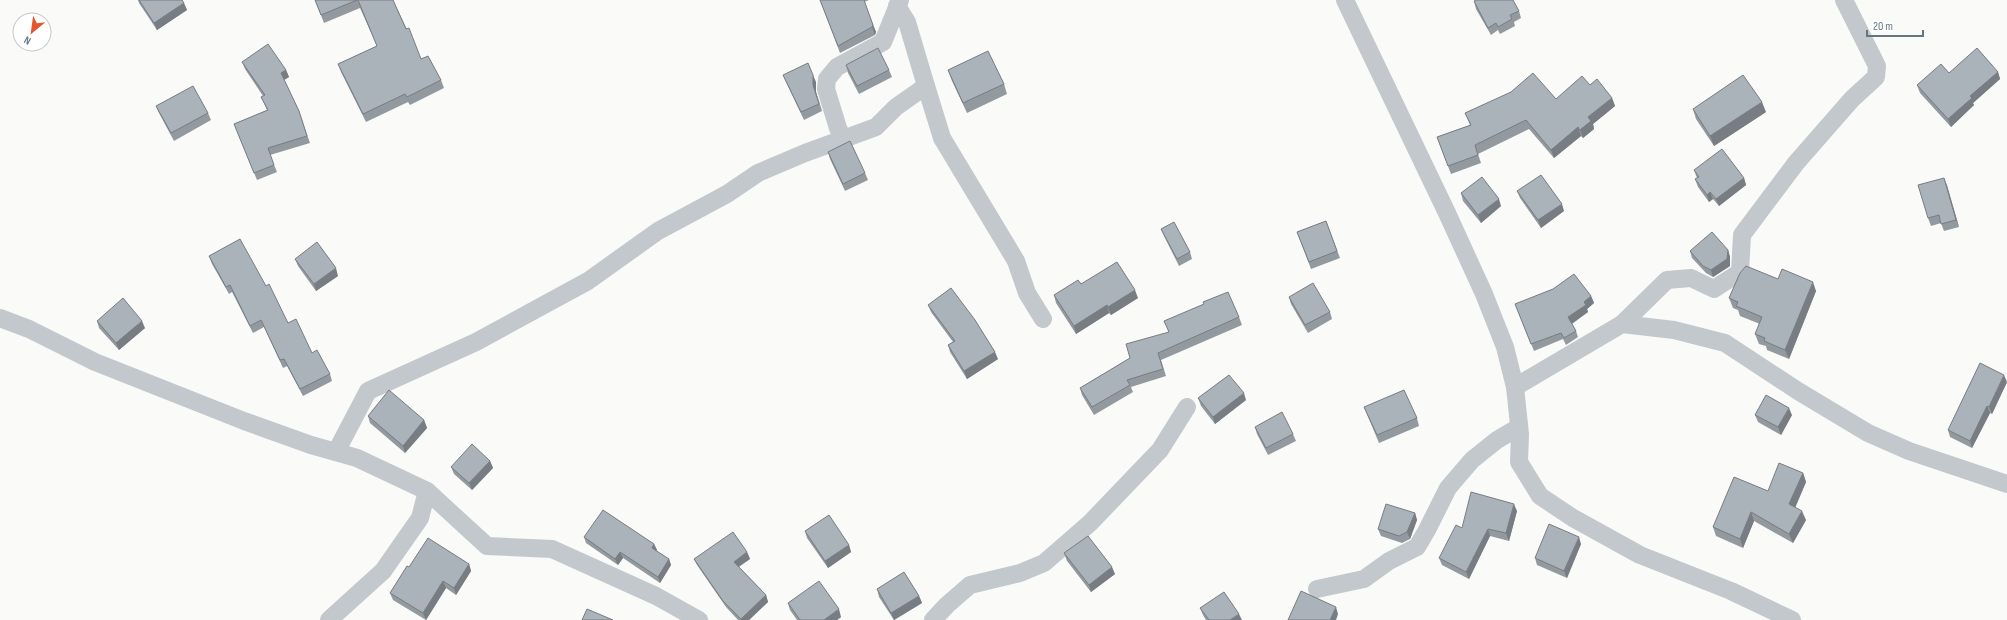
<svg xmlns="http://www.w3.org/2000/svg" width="2007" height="620" viewBox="0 0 2007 620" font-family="'Sofia Sans Condensed',sans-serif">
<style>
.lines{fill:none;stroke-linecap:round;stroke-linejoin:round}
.minor{stroke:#c3c8cc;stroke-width:18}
.wall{fill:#929a9f}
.shaded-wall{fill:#777d82}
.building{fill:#aab3b9;stroke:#777d82}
</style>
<rect width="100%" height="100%" fill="#fafaf8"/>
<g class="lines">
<g class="minor">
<path d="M1345 0 1447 213 1484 294 1505 347 1515 387 1520 434 1519 462 1540 496 1573 518 1640 555 1731 591 1792 620"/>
<path d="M926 86 942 138 1016 261 1027 293 1043 319"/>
<path d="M843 139 838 128 826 89 827 79 837 67 883 42 900 0"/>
<path d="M0 318 29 329 95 362 244 421 311 445 357 458 427 491 487 546 552 549 656 596 699 620"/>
<path d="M1622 324 1667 280 1691 278 1714 289 1740 272 1742 235 1796 163 1852 99 1876 77 1877 66 1844 0"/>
<path d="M1515 387 1622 324 1674 330 1725 343 1798 391 1868 433 1909 451 2007 484"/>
<path d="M336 452 368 391 476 342 588 281 658 231 727 194 758 173 805 153 876 127 896 107 926 86 907 22 897 6"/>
<path d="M1317 589 1364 579 1389 561 1417 547 1427 530 1448 488 1472 460 1497 440 1519 427"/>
<path d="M329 620 383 571 420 518 427 491"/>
<path d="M933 620 947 605 970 585 1020 573 1044 563 1090 523 1160 450 1187 407"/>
</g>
</g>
<g class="wall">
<path d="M138 0H182L187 10 157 30 139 3Z"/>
<path d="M315 0H393L421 59 441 80 444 88 410 105 408 102 366 122 341 72 338 64 377 46 360 8 324 23Z"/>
<path d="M820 0H869L864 2 876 32 875 35 840 53Z"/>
<path d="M1474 1 1519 11 1521 18 1514 22 1515 26 1500 34 1498 30 1491 35 1476 9Z"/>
<path d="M242 62 286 70 289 77 284 80 299 111 310 143 270 155 277 172 257 180 234 124 267 110 261 97 263 96 245 69Z"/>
<path d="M846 65 889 70 892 77 859 94 848 73Z"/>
<path d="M948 70 1004 84 1007 94 967 113 952 81Z"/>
<path d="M1998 72 2000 79 1973 103 1974 105 1951 127 1920 93 1917 85 1949 73Z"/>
<path d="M783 75 816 82V92L822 111 804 120 786 82Z"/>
<path d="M1590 85 1612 98 1615 106 1593 124 1594 129 1583 138 1581 136 1554 158 1529 129 1478 154 1481 163 1451 174 1437 137 1470 125 1465 113 1556 99Z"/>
<path d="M156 106 208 113 211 120 174 141 159 113Z"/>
<path d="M1693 109 1766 112 1714 146 1696 119Z"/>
<path d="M828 152 865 173 868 180 845 191 830 159Z"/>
<path d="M1694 170 1744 178 1746 185 1719 206 1713 199 1709 202 1698 187 1695 179 1697 178Z"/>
<path d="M1944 178 1959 227 1944 231 1941 223 1931 226 1928 218Z"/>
<path d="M1517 191 1564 211 1541 228 1520 198Z"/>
<path d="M1461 193 1501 206 1481 223 1463 201Z"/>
<path d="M1326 221 1340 258 1311 269 1297 232Z"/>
<path d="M1161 229 1190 252 1192 259 1179 266 1164 236Z"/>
<path d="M1728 250 1730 257V266L1713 277 1706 273 1692 258 1690 251Z"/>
<path d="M209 256 266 286 288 323 312 353 330 374 332 381 303 396 287 366 283 368 264 327 253 333 232 292 229 294 212 264Z"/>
<path d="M295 259 338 276 316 291 298 266Z"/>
<path d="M1778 279 1816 291 1789 359 1767 350 1766 346 1759 344 1755 334 1760 324 1740 316 1738 310 1733 308 1729 298Z"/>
<path d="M1081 284 1138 298 1111 315 1109 313 1076 334 1056 303 1054 295Z"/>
<path d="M1591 296 1594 303 1587 309 1588 312 1572 324 1576 331 1578 337 1566 345 1563 339 1534 351 1515 304Z"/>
<path d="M1289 297 1330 312 1332 319 1308 333 1291 304Z"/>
<path d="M928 305 998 359 967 379 950 352 948 345 953 342 931 312Z"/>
<path d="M1239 317 1242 325 1161 360 1166 376 1131 387 1133 392 1094 415 1082 395 1080 388 1130 358 1169 332 1164 321Z"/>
<path d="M97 321 145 328 119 350 99 328Z"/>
<path d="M2007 382 1992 414 1990 413 1972 448 1950 437 1948 430Z"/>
<path d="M1198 398 1246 400 1215 424 1201 406Z"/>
<path d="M1364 407 1417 418 1419 426 1379 443Z"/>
<path d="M1755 415H1792L1781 435 1758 422Z"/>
<path d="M368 416 424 420 427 428 405 453 370 423Z"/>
<path d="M1255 427 1293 434 1296 441 1268 455 1257 434Z"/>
<path d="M490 461 493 468 472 490 454 474 451 467Z"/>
<path d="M1803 473 1806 482 1795 507 1806 520 1793 543 1754 521 1743 548 1716 536 1713 527 1768 491Z"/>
<path d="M1517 511 1509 541 1490 536 1469 579 1442 565 1439 558Z"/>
<path d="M1415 513 1417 520 1410 539 1402 543 1381 536 1378 529Z"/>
<path d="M805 531 849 545 851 552 828 568 807 538Z"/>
<path d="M584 537 654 544 657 550 656 551 669 559 671 565 660 583 623 558 618 565 586 543Z"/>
<path d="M1581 544 1567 578 1537 565 1535 558Z"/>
<path d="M747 552 750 559 739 567 766 595 768 602 749 620H738L726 607 697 565 694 559Z"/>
<path d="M1064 553 1115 574 1091 592 1067 561Z"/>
<path d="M469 564 471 571 456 595 446 588 426 620 393 600 390 593 409 567Z"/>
<path d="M877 589 919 596 922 603 894 620 879 597Z"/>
<path d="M788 603 841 617 837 620H797L790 610Z"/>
<path d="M1200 608 1242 620H1206L1203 615Z"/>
</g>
<g class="shaded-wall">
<path d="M184 3 187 10 157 30 154 23Z"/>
<path d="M873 25 876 32 875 35 872 27Z"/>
<path d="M286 70 289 77 284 80 281 73Z"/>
<path d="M1998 72 2000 79 1973 103 1974 105 1951 127 1948 119 1970 96Z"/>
<path d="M813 75 816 82V92L822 111 813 85Z"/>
<path d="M1612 98 1615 106 1593 124 1594 129 1583 138 1580 130 1588 117Z"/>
<path d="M1762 102 1766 112 1714 146 1710 136Z"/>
<path d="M1578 127 1581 136 1554 158 1551 150Z"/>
<path d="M1744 178 1746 185 1719 206 1716 199Z"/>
<path d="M1944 178 1947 185 1959 227 1956 220Z"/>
<path d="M1710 192 1713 199 1709 202 1707 195Z"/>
<path d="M1499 199 1501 206 1481 223 1478 215Z"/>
<path d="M1562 204 1564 211 1541 228 1538 220Z"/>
<path d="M1728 250 1730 257V266L1713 277 1711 270Z"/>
<path d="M336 268 338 276 316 291 314 284Z"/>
<path d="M1813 282 1816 291 1789 359 1785 350Z"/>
<path d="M1135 290 1138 298 1111 315 1108 307Z"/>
<path d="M1591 296 1594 303 1587 309 1588 312 1571 324 1568 317 1584 302Z"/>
<path d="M1107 305 1109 313 1076 334 1074 326Z"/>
<path d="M142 321 145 328 119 350 116 343Z"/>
<path d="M995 352 998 359 967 379 964 371Z"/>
<path d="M2004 375 2007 382 1992 414 1989 407Z"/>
<path d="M1244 393 1246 400 1215 424 1213 417Z"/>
<path d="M1987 406 1990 413 1972 448 1970 441Z"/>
<path d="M1789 408 1792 415 1781 435 1778 427Z"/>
<path d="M424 420 427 428 405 453 403 446Z"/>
<path d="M490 461 493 468 472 490 469 483Z"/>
<path d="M1803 473 1806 482 1793 513 1789 504Z"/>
<path d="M1514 504 1517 511 1509 541 1506 533Z"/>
<path d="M1802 511 1806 520 1793 543 1789 534Z"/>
<path d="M1751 512 1754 521 1743 548 1740 539Z"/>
<path d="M1415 513 1417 520 1410 539 1407 532Z"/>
<path d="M1488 529 1490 536 1469 579 1466 572Z"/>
<path d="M1579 537 1581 544 1567 578 1564 571Z"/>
<path d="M654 544 657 550 654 554 652 548Z"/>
<path d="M849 545 851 552 828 568 825 561Z"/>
<path d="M620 552 623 558 618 565 615 559Z"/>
<path d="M747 552 750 559 736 568 734 562Z"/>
<path d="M669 559 671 565 660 583 658 577Z"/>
<path d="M469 564 471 571 456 595 454 588Z"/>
<path d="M1112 567 1115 574 1091 592 1089 585Z"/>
<path d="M443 581 446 588 426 620 423 613Z"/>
<path d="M766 595 768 602 749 620H741V619Z"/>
<path d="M919 596 922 603 894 620 891 613Z"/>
<path d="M1336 607 1338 614 1336 620H1330Z"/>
<path d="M839 609 841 617 837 620H824Z"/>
<path d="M1239 614 1242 620H1230Z"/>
</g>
<g class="building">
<path d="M139 0H182L184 3 154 23Z"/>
<path d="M315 0H357L321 15Z"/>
<path d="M358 0H393L406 29 409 28 421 59 428 56 441 80 407 97 405 94 363 114 338 64 377 46Z"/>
<path d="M820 0H864L873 25 872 27 838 46Z"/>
<path d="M1476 0H1513L1519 11 1510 15 1512 19 1498 27 1496 23 1488 28 1474 1Z"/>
<path d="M268 44 286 70 281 73 299 111 307 136 268 148 274 165 254 173 234 124 268 110 261 97 265 95 242 62Z"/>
<path d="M878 48 889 70 857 86 846 65Z"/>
<path d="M1977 48 1998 72 1970 96 1972 98 1948 119 1917 85 1941 64 1949 73Z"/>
<path d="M988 51 1004 84 963 103 948 70Z"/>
<path d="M808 63 813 75V85L819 104 801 112 783 75Z"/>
<path d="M1533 73 1556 99 1582 76 1590 85 1597 79 1612 98 1588 117 1591 121 1580 130 1578 127 1551 150 1526 120 1475 145 1478 155 1448 166 1437 137 1471 125 1465 113 1511 92Z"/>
<path d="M1743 75 1762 102 1710 136 1693 109Z"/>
<path d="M193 86 208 113 171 133 156 106Z"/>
<path d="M850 141 865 173 843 184 828 152Z"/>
<path d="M1722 149 1744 178 1716 199 1710 192 1707 195 1695 179 1699 177 1694 170Z"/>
<path d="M1541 175 1562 204 1538 220 1517 191Z"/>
<path d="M1482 177 1499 199 1478 215 1461 193Z"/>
<path d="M1944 178 1956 220 1941 224 1939 215 1928 218 1918 185Z"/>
<path d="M1326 221 1337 251 1309 262 1297 232Z"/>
<path d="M1174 222 1190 252 1177 259 1161 229Z"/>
<path d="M1712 232 1728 250 1727 259 1711 270 1703 266 1690 251Z"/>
<path d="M240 239 266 286 269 284 288 323 296 319 312 353 317 350 330 374 300 389 284 359 280 360 261 320 250 326 230 285 226 287 209 256Z"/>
<path d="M317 242 336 268 314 284 295 259Z"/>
<path d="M1117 262 1135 290 1108 307 1107 305 1074 326 1054 295 1078 280 1081 284Z"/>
<path d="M1746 266 1778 279 1782 269 1813 282 1785 350 1764 341 1765 338 1755 334 1762 317 1736 306 1738 302 1729 298 1740 273Z"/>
<path d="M1574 274 1591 296 1584 302 1586 305 1568 317 1576 331 1564 338 1561 333 1531 344 1515 304 1553 289Z"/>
<path d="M1313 283 1330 312 1305 325 1289 297Z"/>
<path d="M951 288 975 320 995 352 964 371 948 345 955 341 928 305Z"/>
<path d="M1228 292 1239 317 1158 353 1163 369 1127 380 1130 385 1092 407 1080 388 1130 358 1126 344 1169 332 1164 321 1204 304 1203 302Z"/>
<path d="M123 298 142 321 116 343 97 321Z"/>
<path d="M1980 363 2004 375 1989 407 1987 406 1970 441 1948 430Z"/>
<path d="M1229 375 1244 393 1213 417 1198 398Z"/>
<path d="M389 390 424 420 403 446 368 416Z"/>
<path d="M1404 390 1417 418 1377 435 1364 407Z"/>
<path d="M1766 395 1789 408 1778 427 1755 415Z"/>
<path d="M1282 412 1293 434 1266 448 1255 427Z"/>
<path d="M472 444 490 461 469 483 451 467Z"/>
<path d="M1779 463 1803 473 1789 504 1802 511 1789 534 1751 512 1740 539 1713 527 1734 477 1768 491Z"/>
<path d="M1471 492 1514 504 1506 533 1488 529 1466 572 1439 558 1456 525 1462 528Z"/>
<path d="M1386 504 1415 513 1407 532 1399 536 1378 529Z"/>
<path d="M603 510 654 544 652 548 669 559 658 577 620 552 615 559 584 537Z"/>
<path d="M829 515 849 545 825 561 805 531Z"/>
<path d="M1549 524 1579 537 1564 571 1535 558Z"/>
<path d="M733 532 747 552 734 562 766 595 741 619 723 601 694 559Z"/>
<path d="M1088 536 1112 567 1089 585 1064 553Z"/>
<path d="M428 538 469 564 454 588 443 581 423 613 390 593 407 566 409 567Z"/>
<path d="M904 572 919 596 891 613 877 589Z"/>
<path d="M819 581 839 609 824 620H800L788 603Z"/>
<path d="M1301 591 1336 607 1330 620H1288Z"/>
<path d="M1224 592 1239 614 1230 620H1209L1200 608Z"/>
<path d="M587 609 613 620H582Z"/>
</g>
<g transform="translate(32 32) rotate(209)"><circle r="19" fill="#ffffff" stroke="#c1c8cd"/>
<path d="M0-3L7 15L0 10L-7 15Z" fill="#e4572e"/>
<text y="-6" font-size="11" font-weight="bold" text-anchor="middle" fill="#657683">N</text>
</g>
<path d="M1867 30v6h56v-6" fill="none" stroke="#657683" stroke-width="2"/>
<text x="1873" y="30" font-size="12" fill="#657683" stroke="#ffffff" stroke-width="3" paint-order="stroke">20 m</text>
</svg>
